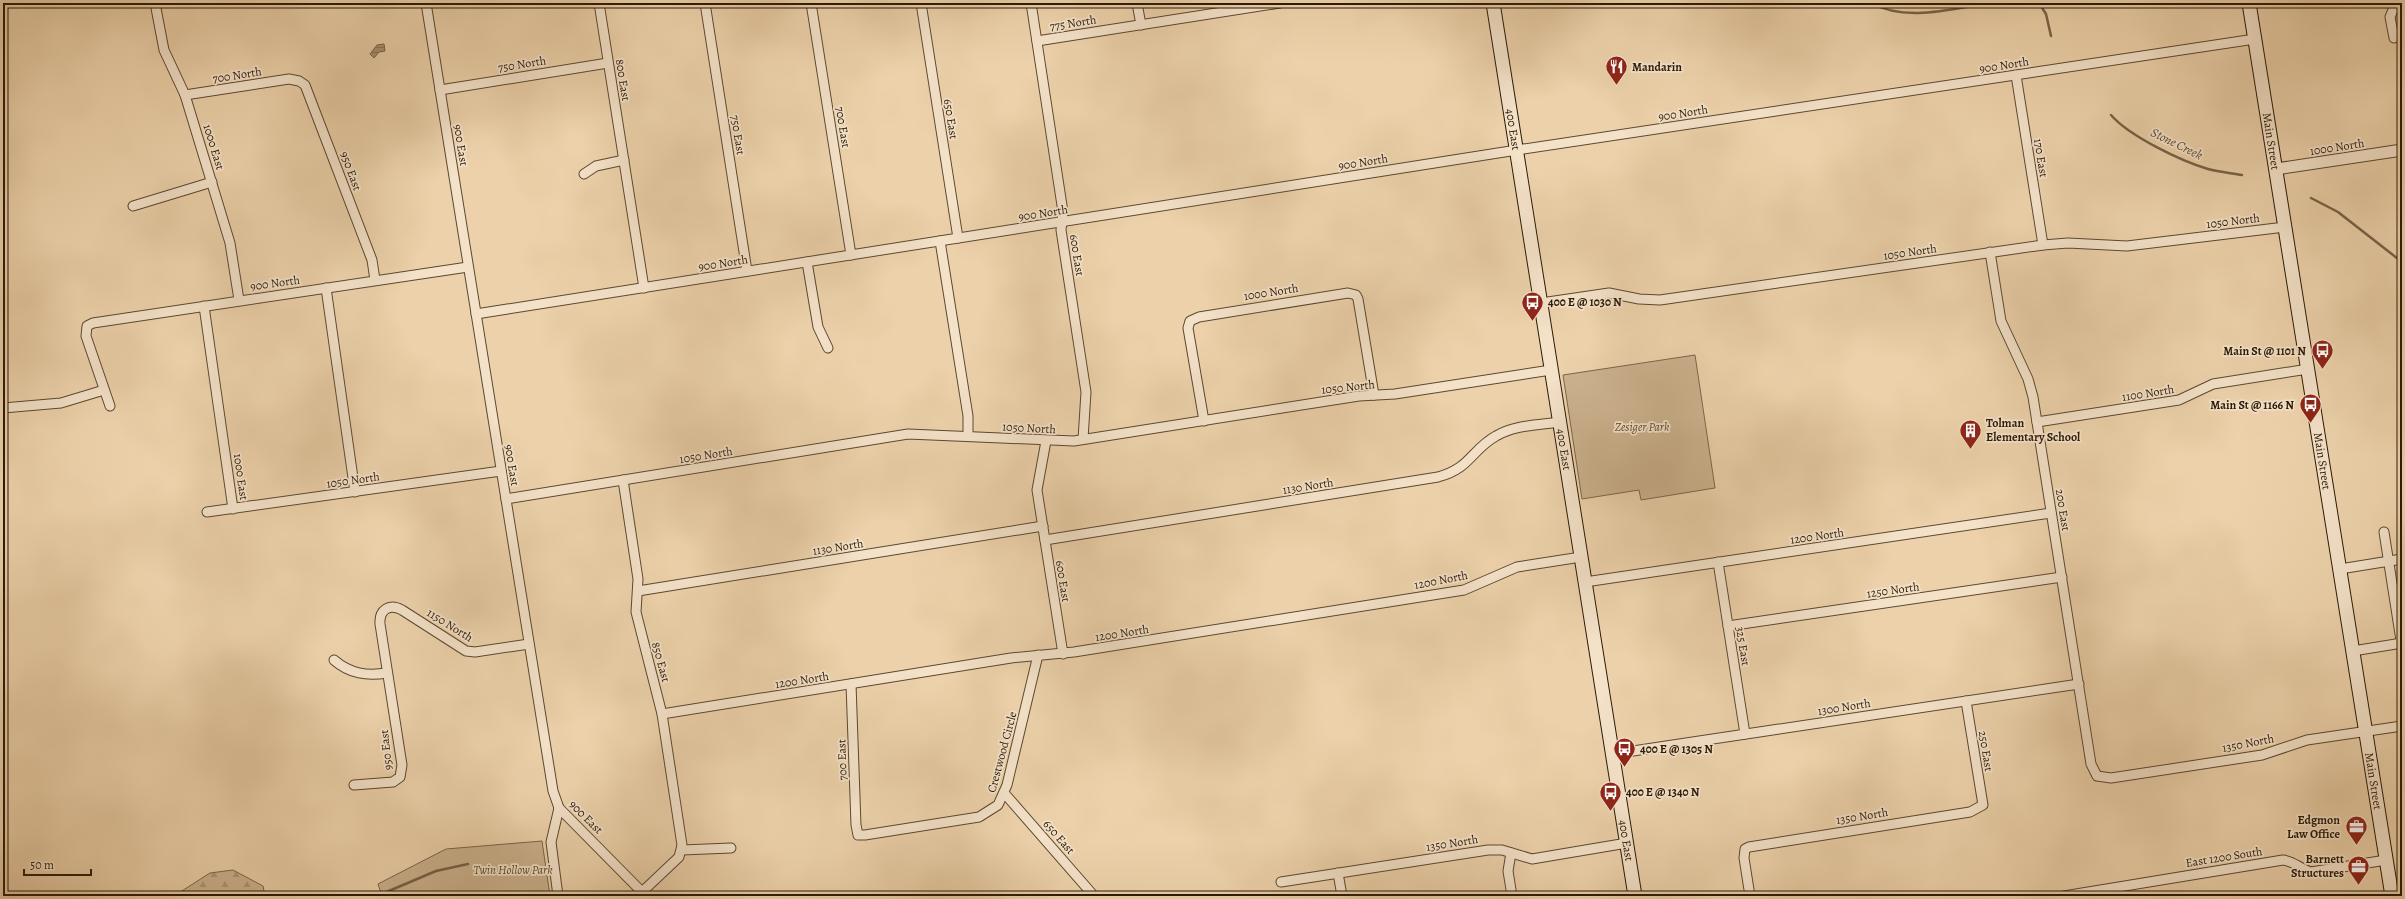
<svg xmlns="http://www.w3.org/2000/svg" width="2405" height="899" viewBox="0 0 2405 899" font-family="Alegreya,serif">
<style>
.green{fill:#cbb28e;stroke:#7b664a}
.forest{fill:url(#forest-firs);stroke:#7b664a}
.water{fill:url(#water-rules);stroke:#776348}
.lines{fill:none;stroke-linecap:round;stroke-linejoin:round}
.stream{stroke:#776348;stroke-width:2.5}
.minor-casing{stroke:#5b4830;stroke-width:11}
.tertiary-casing{stroke:#5b4830;stroke-width:13}
.secondary-casing{stroke:#2b1a07;stroke-width:15}
.minor{stroke:#f3e1c8;stroke-width:9}
.tertiary{stroke:#f3e1c8;stroke-width:11}
.secondary{stroke:#f3e1c8;stroke-width:13}
.labels{text-anchor:middle;stroke-width:3.5;stroke-linejoin:round;paint-order:stroke}
.street-label{font-size:12px;fill:#2b1a07;stroke:#f3e1c8}
.poi-label{font-size:12px;font-weight:bold;fill:#2b1a07;stroke:#f3e1c8;text-anchor:start}
.park-label{font-size:12px;font-style:italic;fill:#5b4830;stroke:#f3e1c8}
.water-label{font-size:13px;font-style:italic;fill:#5e4a32;stroke:#f3e1c8}
</style>
<defs>
<pattern id="forest-firs" width="22" height="20" patternUnits="userSpaceOnUse"><rect width="22" height="20" fill="#cbb28e"/><path d="M5 1l3.5 6h-7zM16 11l3.5 6h-7z" fill="#ae9879"/></pattern>
<pattern id="water-rules" width="6" height="5" patternUnits="userSpaceOnUse"><rect width="6" height="5" fill="#aa9373"/><path d="M0 2.5h6" fill="none" stroke="#8b775c"/></pattern>
</defs>
<rect width="100%" height="100%" fill="#ecd1aa"/>
<filter id="stains"><feTurbulence type="fractalNoise" baseFrequency=".005" numOctaves="4"/><feColorMatrix values="0 0 0 0 .2 0 0 0 0 .09 0 0 0 0 .02 0 0 0 .5 -.17"/></filter>
<radialGradient id="worn" r=".72"><stop offset=".6" stop-color="#630" stop-opacity="0"/><stop offset="1" stop-color="#630" stop-opacity=".3"/></radialGradient>
<g class="green">
<path d="M1695 355 1715 488 1641 500 1639 490 1582 499 1563 375Z"/>
<path d="M542 841 550 896H382L378 884 446 849Z"/>
</g>
<path class="forest" d="M233 870 263 886 265 896H174L210 873Z"/>
<path class="water" d="M384 44 385 51 379 52 374 58 370 54 377 45Z"/>
<g class="lines">
<g class="stream">
<path d="M1870 3C1907 22 1950 9 1989 3"/>
<path d="M2039 3 2046 14 2051 36"/>
<path d="M3 16 10 3"/>
<path d="M2111 115C2129 136 2181 161 2208 169 2219 172 2231 173 2242 175"/>
<path d="M2311 198 2338 212 2402 262"/>
<path d="M377 896 436 871 468 864"/>
</g>
<defs>
<g id="minor">
<path d="M155 3 164 50 185 95 230 243 239 300"/>
<path d="M426 3 553 791 559 808 646 896"/>
<path d="M599 3 644 288"/>
<path d="M705 3 747 271"/>
<path d="M811 3 851 255"/>
<path d="M921 3 958 238"/>
<path d="M1031 3 1063 212 1061 230 1086 392 1083 439"/>
<path d="M1137 3 1141 25"/>
<path d="M2394 38 2390 17 2396 3"/>
<path d="M1037 41 1280 3"/>
<path d="M2016 75 2043 245"/>
<path d="M440 90 608 63"/>
<path d="M185 95 289 79 299 81 305 85 372 260 375 280"/>
<path d="M584 174 596 166 624 160"/>
<path d="M133 206 212 182"/>
<path d="M940 241 968 416V436"/>
<path d="M1990 252 2001 321 2028 379 2033 397 2091 764 2097 776 2111 778 2262 755 2307 740 2402 726"/>
<path d="M807 262 818 327 828 348"/>
<path d="M326 288 355 492"/>
<path d="M1541 303 1609 293 1639 299 1660 300 2043 245 2068 243 2127 246 2285 227"/>
<path d="M204 306 233 509"/>
<path d="M476 314 1517 150 2255 39"/>
<path d="M110 406 86 336 87 326 93 323 468 267"/>
<path d="M3 408 61 403 104 390"/>
<path d="M1204 421 1188 328 1190 321 1199 317 1348 293 1356 295 1358 299 1374 395"/>
<path d="M2037 422 2179 400 2213 384 2308 369"/>
<path d="M1046 441 1037 490 1063 654"/>
<path d="M623 480 638 579 636 612 662 714 682 845 679 857 642 892"/>
<path d="M506 499 908 434 1074 441 1359 396 1395 394 1551 370"/>
<path d="M207 512 501 471"/>
<path d="M2384 532 2402 647"/>
<path d="M1045 540 1438 477C1471 468 1471 450 1496 436 1514 425 1539 425 1560 422"/>
<path d="M1718 562 1745 734"/>
<path d="M2340 569 2402 559"/>
<path d="M1585 582 2051 513"/>
<path d="M638 591 1043 526"/>
<path d="M1728 626 2062 577"/>
<path d="M2353 651 2402 643"/>
<path d="M334 660C350 674 367 676 387 673"/>
<path d="M851 684 856 825 858 835H865L979 817 998 805 1007 785 1038 655"/>
<path d="M662 714 1011 658 1074 652 1464 590 1517 567 1581 557"/>
<path d="M1613 754 2079 684"/>
<path d="M354 785 393 782 400 777 402 765 380 624C379 610 389 603 402 610L466 651 475 652 529 644"/>
<path d="M1005 794 1094 896"/>
<path d="M682 850 731 848"/>
<path d="M1511 853 1508 871 1512 896"/>
<path d="M1338 873 1342 896"/>
<path d="M1281 882 1488 850H1502L1532 859 1627 843"/>
<path d="M558 896 551 842 559 808"/>
<path d="M1750 896 1744 858 1745 849 1749 847 1970 812 1983 805 1966 701"/>
<path d="M2064 896 2283 860C2294 861 2300 869 2311 872L2386 860"/>
</g>
<path id="tertiary" d="M2276 169 2402 150"/>
<g id="secondary">
<path id="s1" d="M1493 3 1635 896"/>
<path id="s2" d="M2249 3 2392 896"/>
</g>
</defs>
<use href="#minor" class="minor-casing"/>
<use href="#tertiary" class="tertiary-casing"/>
<use href="#secondary" class="secondary-casing"/>
<use href="#minor" class="minor"/>
<use href="#tertiary" class="tertiary"/>
<use href="#secondary" class="secondary"/>
</g>
<defs>
<symbol id="restaurant-pin" viewBox="-11 -11 22 30"><path d="M0 17L-7.5 6A9.5 9.5 0 1 1 7.5 6Z" fill="#8f2418" stroke="#f3e1c8"/><path d="M-5-6h1v4h1v-4h1v4h1v-4h1v5L-1.5 .5V6h-2V.5L-5-1ZM5-6V6H3V1.5H1.5Q1.5-4 5-6Z" fill="#fff"/></symbol>
<symbol id="bus-pin" viewBox="-11 -11 22 30"><path d="M0 17L-7.5 6A9.5 9.5 0 1 1 7.5 6Z" fill="#8f2418" stroke="#f3e1c8"/><path d="M-5-6H5V4H4V6H2V4H-2V6H-4V4H-5ZM-3.5-4V0h7V-4ZM-3.5 1.2v1.5H-2V1.2ZM2 1.2v1.5H3.5V1.2Z" fill="#fff"/></symbol>
<symbol id="building-pin" viewBox="-11 -11 22 30"><path d="M0 17L-7.5 6A9.5 9.5 0 1 1 7.5 6Z" fill="#8f2418" stroke="#f3e1c8"/><path d="M-4-6H4V6H1V3H-1V6H-4ZM-2.5-4.3h1.7v1.8h-1.7ZM.8-4.3h1.7v1.8H.8ZM-2.5-1h1.7V.8h-1.7ZM.8-1h1.7V.8H.8Z" fill="#fff"/></symbol>
<symbol id="office-pin" viewBox="-11 -11 22 30"><path d="M0 17L-7.5 6A9.5 9.5 0 1 1 7.5 6Z" fill="#8f2418" stroke="#f3e1c8"/><path d="M-6-3h4V-5.5h4V-3h4V5H-6ZM-1-4.5V-3h2v-1.5ZM-6 0V1H6V0Z" fill="#fff"/></symbol>
</defs>
<g fill-rule="evenodd">
<use href="#restaurant-pin" x="1604" y="54" width="25" height="34"/>
<use href="#bus-pin" x="1520" y="290" width="25" height="34"/>
<use href="#bus-pin" x="2310" y="338" width="25" height="34"/>
<use href="#bus-pin" x="2298" y="392" width="25" height="34"/>
<use href="#building-pin" x="1958" y="418" width="25" height="34"/>
<use href="#bus-pin" x="1612" y="736" width="25" height="34"/>
<use href="#bus-pin" x="1598" y="780" width="25" height="34"/>
<use href="#office-pin" x="2344" y="814" width="25" height="34"/>
<use href="#office-pin" x="2346" y="854" width="25" height="34"/>
</g>
<g class="labels">
<g class="street-label">
<text transform="translate(1073 23) rotate(-9)" y="4">775 North</text>
<text transform="translate(522 64) rotate(-9)" y="4">750 North</text>
<text transform="translate(2004 65) rotate(-9)" y="4">900 North</text>
<text transform="translate(237 75) rotate(-9)" y="4">700 North</text>
<text transform="translate(623 80) rotate(81)" y="4">800 East</text>
<text transform="translate(1683 113) rotate(-9)" y="4">900 North</text>
<text transform="translate(951 119) rotate(81)" y="4">650 East</text>
<text transform="translate(843 127) rotate(81)" y="4">700 East</text>
<text dy="4" stroke="none"><textPath href="#s1" startOffset="128">400 East</textPath></text>
<text transform="translate(738 135) rotate(81)" y="4">750 East</text>
<text dy="4" stroke="none"><textPath href="#s2" startOffset="140">Main Street</textPath></text>
<text transform="translate(461 145) rotate(81)" y="4">900 East</text>
<text transform="translate(214 147) rotate(73)" y="4">1000 East</text>
<text transform="translate(2337 147) rotate(-9)" y="4">1000 North</text>
<text transform="translate(2041 158) rotate(81)" y="4">170 East</text>
<text transform="translate(1363 162) rotate(-9)" y="4">900 North</text>
<text transform="translate(351 171) rotate(70)" y="4">950 East</text>
<text transform="translate(1043 213) rotate(-9)" y="4">900 North</text>
<text transform="translate(2233 221) rotate(-7)" y="4">1050 North</text>
<text transform="translate(1910 252) rotate(-8)" y="4">1050 North</text>
<text transform="translate(1077 255) rotate(81)" y="4">600 East</text>
<text transform="translate(723 263) rotate(-9)" y="4">900 North</text>
<text transform="translate(275 283) rotate(-8)" y="4">900 North</text>
<text transform="translate(1271 292) rotate(-9)" y="4">1000 North</text>
<text transform="translate(1348 387) rotate(-6)" y="4">1050 North</text>
<text transform="translate(2148 393) rotate(-9)" y="4">1100 North</text>
<text transform="translate(1029 428) rotate(3)" y="4">1050 North</text>
<text dy="4" stroke="none"><textPath href="#s1" startOffset="452">400 East</textPath></text>
<text transform="translate(706 455) rotate(-9)" y="4">1050 North</text>
<text dy="4" stroke="none"><textPath href="#s2" startOffset="464">Main Street</textPath></text>
<text transform="translate(512 465) rotate(81)" y="4">900 East</text>
<text transform="translate(241 477) rotate(82)" y="4">1000 East</text>
<text transform="translate(353 480) rotate(-8)" y="4">1050 North</text>
<text transform="translate(1308 486) rotate(-9)" y="4">1130 North</text>
<text transform="translate(2063 510) rotate(81)" y="4">200 East</text>
<text transform="translate(1817 536) rotate(-8)" y="4">1200 North</text>
<text transform="translate(838 547) rotate(-9)" y="4">1130 North</text>
<text transform="translate(1441 580) rotate(-11)" y="4">1200 North</text>
<text transform="translate(1063 581) rotate(81)" y="4">600 East</text>
<text transform="translate(1893 590) rotate(-8)" y="4">1250 North</text>
<text transform="translate(450 625) rotate(32)" y="4">1150 North</text>
<text transform="translate(1122 633) rotate(-9)" y="4">1200 North</text>
<text transform="translate(1743 646) rotate(81)" y="4">325 East</text>
<text transform="translate(661 662) rotate(75)" y="4">850 East</text>
<text transform="translate(802 680) rotate(-9)" y="4">1200 North</text>
<text transform="translate(1844 707) rotate(-9)" y="4">1300 North</text>
<text transform="translate(2248 743) rotate(-11)" y="4">1350 North</text>
<text transform="translate(386 750) rotate(-96)" y="4">950 East</text>
<text transform="translate(1986 751) rotate(81)" y="4">250 East</text>
<text transform="translate(1002 752) rotate(-75)" y="4">Crestwood Circle</text>
<text transform="translate(842 760) rotate(-92)" y="4">700 East</text>
<text dy="4" stroke="none"><textPath href="#s2" startOffset="788">Main Street</textPath></text>
<text transform="translate(1862 816) rotate(-9)" y="4">1350 North</text>
<text transform="translate(586 817) rotate(45)" y="4">900 East</text>
<text transform="translate(1059 837) rotate(49)" y="4">650 East</text>
<text dy="4" stroke="none"><textPath href="#s1" startOffset="848">400 East</textPath></text>
<text transform="translate(1452 843) rotate(-9)" y="4">1350 North</text>
<text transform="translate(2224 857) rotate(-9)" y="4">East 1200 South</text>
</g>
<g class="poi-label">
<text x="1632" y="71">Mandarin</text>
<text x="1548" y="306">400 E @ 1030 N</text>
<text x="2306" y="355" text-anchor="end">Main St @ 1101 N</text>
<text x="2294" y="409" text-anchor="end">Main St @ 1166 N</text>
<text x="1986" y="427">Tolman<tspan x="1986" dy="14">Elementary School</tspan></text>
<text x="1640" y="753">400 E @ 1305 N</text>
<text x="1626" y="796">400 E @ 1340 N</text>
<text x="2340" y="824" text-anchor="end">Edgmon<tspan x="2340" dy="14">Law Office</tspan></text>
<text x="2344" y="863" text-anchor="end">Barnett<tspan x="2344" dy="14">Structures</tspan></text>
</g>
<g class="park-label">
<text x="1642" y="431">Zesiger Park</text>
<text x="513" y="874">Twin Hollow Park</text>
</g>
<g class="water-label">
<text transform="translate(2177 143) rotate(26)" y="5">Stone Creek</text>
</g>
</g>
<rect width="2405" height="899" fill="none" stroke="#ecd1aa" stroke-width="16"/>
<rect x="4" y="4" width="2397" height="891" fill="none" stroke="#2b1a07" stroke-width="2"/>
<rect x="8" y="8" width="2389" height="883" fill="none" stroke="#2b1a07"/>
<path d="M24 869v6h67v-6" fill="none" stroke="#2b1a07" stroke-width="2"/>
<text x="30" y="869" font-size="12" fill="#2b1a07" stroke="#f3e1c8" stroke-width="3" paint-order="stroke">50 m</text>
<rect width="100%" height="100%" filter="url(#stains)"/>
<rect width="100%" height="100%" fill="url(#worn)"/>
</svg>
